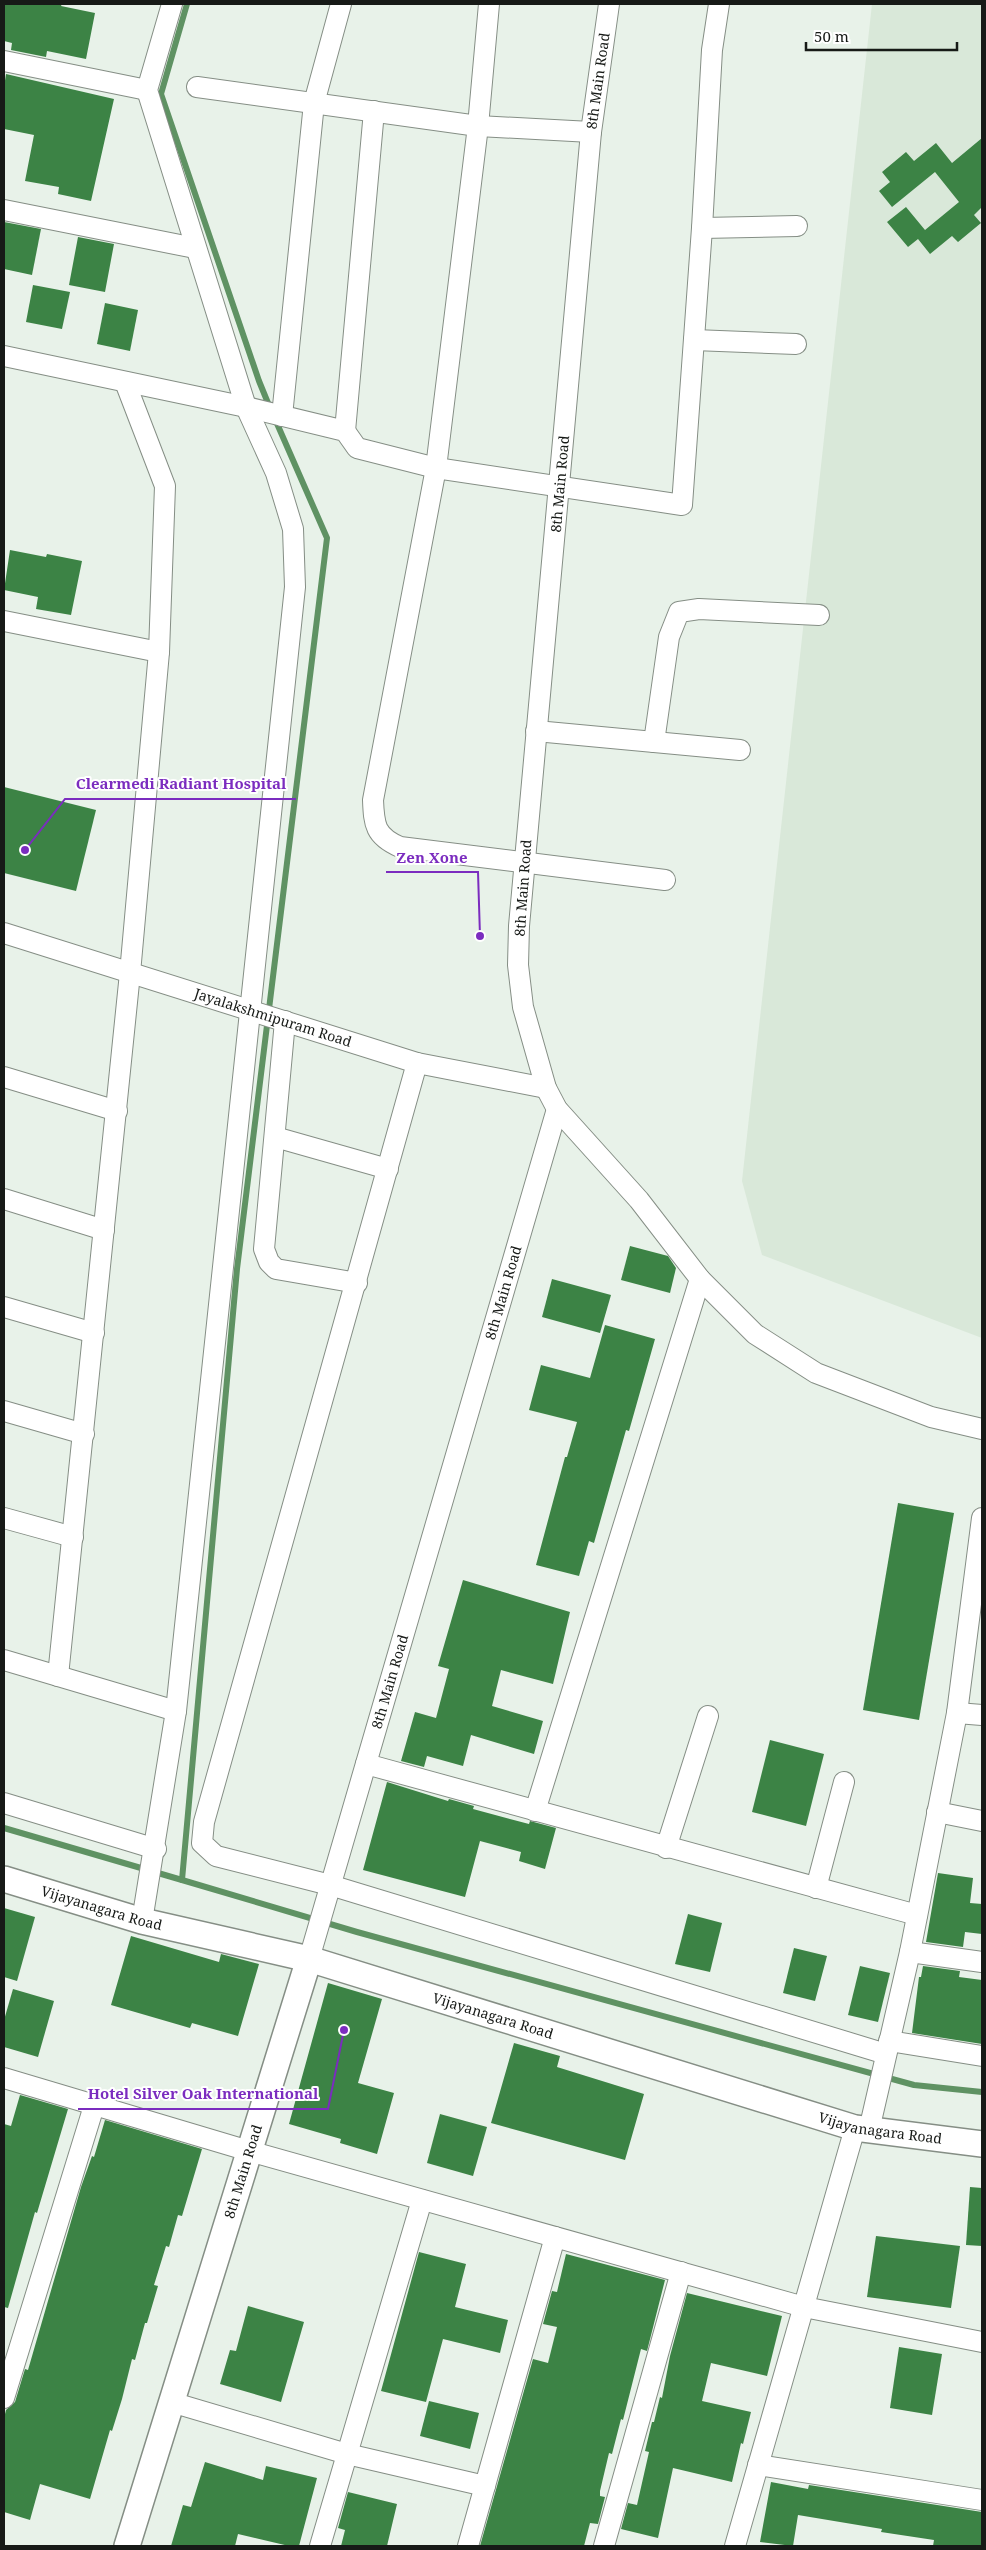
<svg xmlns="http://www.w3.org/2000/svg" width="986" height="2550" viewBox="0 0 986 2550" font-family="'Noto Serif',serif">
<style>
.built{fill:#d9e8d9}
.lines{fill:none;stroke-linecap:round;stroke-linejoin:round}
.stream{stroke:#5f9263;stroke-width:6}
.building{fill:#3c8345}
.minor-casing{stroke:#858e85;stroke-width:22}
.tertiary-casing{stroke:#858e85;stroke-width:28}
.minor{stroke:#fff;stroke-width:20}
.tertiary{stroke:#fff;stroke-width:25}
.labels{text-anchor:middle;stroke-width:4;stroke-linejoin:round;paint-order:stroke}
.street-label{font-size:14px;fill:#171a17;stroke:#fff}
.leader{fill:none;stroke:#7b2cbf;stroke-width:2}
.callout-dot{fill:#7b2cbf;stroke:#fff;stroke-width:2}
.callout-label{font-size:15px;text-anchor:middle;font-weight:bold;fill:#7b2cbf;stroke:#fff;stroke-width:4;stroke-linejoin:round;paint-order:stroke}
</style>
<rect width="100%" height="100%" fill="#e8f2e9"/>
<path class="built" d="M872 4H982V1338L762 1255 742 1181Z"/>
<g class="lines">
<g class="stream">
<path d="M187 4 161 94 259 381 270 408"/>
<path d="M275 419 327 538 237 1269 182 1880 357 1932 914 2085 982 2092"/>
<path d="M4 1828 182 1880"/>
</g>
</g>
<g class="building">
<path d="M4 4H62L61 6 95 13 86 59 47 51 46 57 11 50 12 43 4 41Z"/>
<path d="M6 74 114 99 91 201 58 194 59 187 25 181 34 135 4 129V87Z"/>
<path d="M982 138V207L974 215 981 223 958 242 952 236 930 254 918 239 908 247 887 222 906 207 925 230 959 202 935 172 892 207 879 191 890 182 882 172 906 152 914 161 936 143 952 163Z"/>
<path d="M4 222 41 229 32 275 4 269Z"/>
<path d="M78 237 114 244 105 292 69 285Z"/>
<path d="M33 285 70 292 62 329 26 322Z"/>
<path d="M105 303 138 310 130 351 97 344Z"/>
<path d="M10 550 46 557 47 554 82 561 71 615 36 609 38 597 4 590Z"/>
<path d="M4 787 96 810 76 891 4 873Z"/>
<path d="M630 1246 668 1256 676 1268 670 1293 621 1280Z"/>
<path d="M552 1279 611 1295 600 1333 542 1317Z"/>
<path d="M605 1325 655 1339 629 1431 626 1430 594 1543 589 1541 579 1576 536 1565 565 1457H567L577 1422 529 1410 541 1365 590 1378Z"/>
<path d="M898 1503 954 1513 919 1720 863 1710Z"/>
<path d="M463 1580 570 1612 553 1684 501 1670 492 1706 543 1721 534 1754 471 1735 463 1766 427 1756 424 1767 401 1761 415 1712 436 1718 449 1669 438 1666Z"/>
<path d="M770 1740 824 1754 806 1826 752 1812Z"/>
<path d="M387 1782 448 1801 449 1799 474 1806 473 1809 529 1824 530 1821 556 1828 545 1869 519 1861 521 1852 480 1841 465 1897 363 1870Z"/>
<path d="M938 1873 973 1878 970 1903 982 1904V1934L965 1932 963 1947 926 1942Z"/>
<path d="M4 1908 35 1917 17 1981 4 1977Z"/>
<path d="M688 1914 722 1923 710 1972 675 1964Z"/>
<path d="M131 1936 219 1962 221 1954 259 1964 238 2036 192 2023 190 2028 111 2005Z"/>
<path d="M794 1948 827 1956 815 2001 783 1993Z"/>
<path d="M860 1966 890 1973 878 2022 848 2015Z"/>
<path d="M923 1966 960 1971 959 1977 982 1980V2044L912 2033 919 1977H921Z"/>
<path d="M328 1983 382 1999 358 2083 394 2093 377 2154 340 2143 341 2139 289 2124Z"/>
<path d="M13 1989 54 2001 38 2057 4 2047V2020Z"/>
<path d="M514 2043 560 2056 557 2067 644 2094 625 2160 491 2123Z"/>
<path d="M20 2095 68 2109 37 2213 35 2212 8 2308 4 2307V2124L11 2126Z"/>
<path d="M440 2114 487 2127 473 2176 427 2163Z"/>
<path d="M105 2120 202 2149 182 2216 178 2215 169 2247 166 2246 154 2285 158 2286 147 2323H145L135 2360 132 2359 122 2399 112 2431 110 2430 90 2499 40 2484 30 2520 4 2512V2418L6 2410 15 2402 25 2369 28 2370 81 2187 92 2156 94 2157Z"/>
<path d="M970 2187 982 2188V2246L966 2245Z"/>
<path d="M876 2236 960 2246 951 2308 867 2297Z"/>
<path d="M419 2252 466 2264 455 2307 508 2320 500 2353 443 2339 426 2402 381 2391Z"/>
<path d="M566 2254 665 2280 647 2351 641 2349 623 2420 621 2419 612 2454 609 2453 600 2491V2496L605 2497 598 2524 590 2523 584 2546H480L533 2359 548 2363 557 2327 543 2324 552 2291 557 2292Z"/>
<path d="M687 2293 782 2316 767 2376 711 2363 702 2401 751 2412 743 2444 741 2443 732 2482 673 2468 658 2538 621 2529 628 2503 637 2505 649 2452 645 2451 652 2422H654L660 2397 662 2398 670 2356Z"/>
<path d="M248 2306 304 2322 281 2402 220 2384 230 2350 236 2351Z"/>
<path d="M899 2347 942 2354 932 2415 890 2408Z"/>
<path d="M429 2401 479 2413 470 2449 420 2436Z"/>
<path d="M205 2462 263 2480 266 2466 317 2478 299 2546H289L238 2534 235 2546H171L183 2505 191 2507Z"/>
<path d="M771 2482 808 2489 809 2485 982 2512V2546H933L934 2540 881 2532 882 2529 798 2515 793 2546 760 2542Z"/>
<path d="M348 2492 397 2504 387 2546H341L345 2530 338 2528Z"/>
</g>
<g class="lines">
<defs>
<g id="minor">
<path d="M489 4 478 126 436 468 373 800C374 825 375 836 400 847L665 880"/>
<path d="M609 4 591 132 519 926 518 965 523 1007 546 1088 557 1109 639 1200 700 1279 755 1334 816 1373 931 1417 982 1429"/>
<path d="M4 61 147 90"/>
<path d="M197 87 478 126 591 132"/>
<path d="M4 210 195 248"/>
<path d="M702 228 797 226"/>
<path d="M694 340 796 344"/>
<path d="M4 356 246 407 345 431 357 448 436 468 682 505 702 228 712 50 719 4"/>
<path d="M282 416 314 103 341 4"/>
<path d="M345 431 374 111"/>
<path d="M4 621 159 652"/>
<path d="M536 731 740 750"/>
<path d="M654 742 669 637 679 612 699 609 819 615"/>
<path id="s1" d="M4 933 417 1063 546 1088"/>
<path d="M285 1021 264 1249 269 1262 276 1269 357 1283"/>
<path d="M417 1063 204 1822 202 1843 216 1856 330 1885 886 2054"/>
<path d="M4 1077 117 1111"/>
<path d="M275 1137 388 1169"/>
<path d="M4 1199 104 1230"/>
<path d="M4 1307 94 1333"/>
<path d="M4 1411 84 1434"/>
<path d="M4 1518 73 1537"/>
<path d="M4 1660 176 1711"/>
<path d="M58 1676 130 973 159 652 165 486 125 382"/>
<path d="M957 1713 982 1715"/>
<path d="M366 1764 917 1915"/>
<path d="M4 1803 156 1849"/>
<path d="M535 1811 700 1279"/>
<path d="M937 1812 982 1821"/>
<path d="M666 1848 708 1716"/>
<path d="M816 1888 844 1782"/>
<path d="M142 1921 176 1711 295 587 293 529 276 473 246 407 147 90 172 4"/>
<path d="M910 1952 982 1962"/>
<path id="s2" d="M309 1959 557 1109"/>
<path d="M889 2041 982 2056"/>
<path d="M4 2078 249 2151 804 2307 982 2342"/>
<path d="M869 2130 910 1952 957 1713 982 1518"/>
<path d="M4 2398 94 2106"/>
<path d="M171 2402 347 2454 485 2486"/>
<path d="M758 2465 982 2500"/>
<path d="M320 2546 422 2200"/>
<path d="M468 2546 555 2237"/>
<path d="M604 2546 681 2272"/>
<path d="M735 2546 855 2128"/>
</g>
<g id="tertiary">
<path id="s3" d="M4 1879 142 1921 309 1959 855 2128 982 2144"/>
<path id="s4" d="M127 2546 309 1959"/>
</g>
</defs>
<use href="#minor" class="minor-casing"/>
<use href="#tertiary" class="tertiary-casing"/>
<use href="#minor" class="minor"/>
<use href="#tertiary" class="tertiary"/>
</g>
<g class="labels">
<g class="street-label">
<text transform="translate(598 81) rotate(-82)" y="5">8th Main Road</text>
<text transform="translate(560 484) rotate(-85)" y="5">8th Main Road</text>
<text transform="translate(523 888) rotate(-86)" y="5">8th Main Road</text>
<text dy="5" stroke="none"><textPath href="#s1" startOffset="282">Jayalakshmipuram Road</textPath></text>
<text dy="5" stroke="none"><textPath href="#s2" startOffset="694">8th Main Road</textPath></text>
<text dy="5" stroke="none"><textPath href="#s2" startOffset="289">8th Main Road</textPath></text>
<text dy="5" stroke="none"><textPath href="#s3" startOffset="102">Vijayanagara Road</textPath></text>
<text dy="5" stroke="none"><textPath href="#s3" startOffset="508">Vijayanagara Road</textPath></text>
<text dy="5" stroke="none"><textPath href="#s3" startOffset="912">Vijayanagara Road</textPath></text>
<text dy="5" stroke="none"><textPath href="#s4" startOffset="392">8th Main Road</textPath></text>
</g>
</g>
<path class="leader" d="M25 850L65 799H296M480 936L478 872H386M344 2030L328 2109H78"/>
<g class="callout-dot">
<circle cx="25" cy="850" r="5"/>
<circle cx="480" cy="936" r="5"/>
<circle cx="344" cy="2030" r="5"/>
</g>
<g class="callout-label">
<text x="181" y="789">Clearmedi Radiant Hospital</text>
<text x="432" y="863">Zen Xone</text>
<text x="203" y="2099">Hotel Silver Oak International</text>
</g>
<rect width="986" height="2550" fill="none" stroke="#171a17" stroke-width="10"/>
<path d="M806 42v8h151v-8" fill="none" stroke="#171a17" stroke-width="2.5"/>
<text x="814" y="42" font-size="15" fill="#171a17" stroke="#ffffff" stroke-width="4" paint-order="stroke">50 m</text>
</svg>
